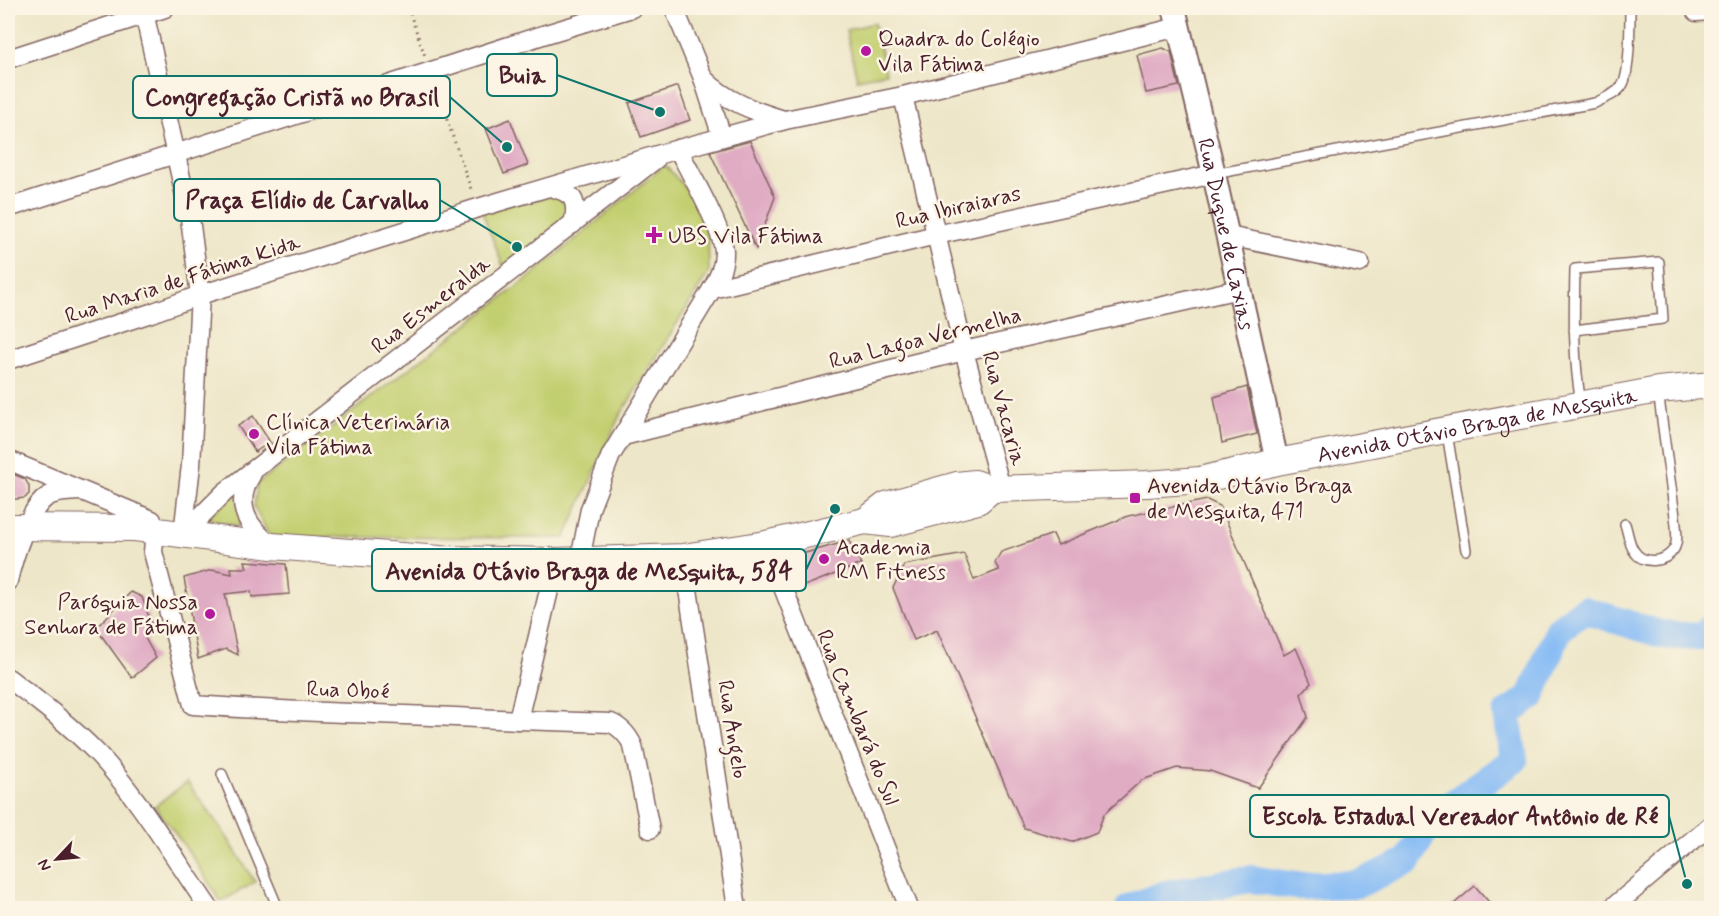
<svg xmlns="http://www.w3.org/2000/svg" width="1719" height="916" viewBox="0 0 1719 916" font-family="Mynerve,sans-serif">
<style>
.green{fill:#c2cf70;stroke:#86774e;stroke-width:1.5}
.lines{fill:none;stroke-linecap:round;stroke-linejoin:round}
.river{stroke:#86bbf5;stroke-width:28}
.building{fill:#e0acc4}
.service-casing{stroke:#836562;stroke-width:12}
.minor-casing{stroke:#836562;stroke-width:21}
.tertiary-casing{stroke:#836562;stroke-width:26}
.secondary-casing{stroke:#836562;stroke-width:28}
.path{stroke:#836562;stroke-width:3;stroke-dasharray:1.5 4.5;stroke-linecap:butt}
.service{stroke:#fff;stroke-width:9}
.minor{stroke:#fff;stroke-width:18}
.tertiary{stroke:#fff;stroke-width:22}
.secondary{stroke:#fff;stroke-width:26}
.poi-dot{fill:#b5179e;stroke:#fcf5e5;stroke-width:2}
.labels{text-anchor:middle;stroke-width:5;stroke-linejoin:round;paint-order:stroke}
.poi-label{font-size:22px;fill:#4a1f2b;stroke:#fcf5e5;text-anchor:start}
.street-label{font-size:22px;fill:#4a1f2b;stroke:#fcf5e5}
.leader{fill:none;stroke:#0f766e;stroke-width:2}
.callout-dot{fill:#0f766e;stroke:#fcf5e5;stroke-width:2}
.callout{fill:#fcf5e5;stroke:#0f766e;stroke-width:2}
.callout-label{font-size:24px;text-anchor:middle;font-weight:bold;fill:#4a1f2b}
</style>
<rect width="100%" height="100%" fill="#fcf5e5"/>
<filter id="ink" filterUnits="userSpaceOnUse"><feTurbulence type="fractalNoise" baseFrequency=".0167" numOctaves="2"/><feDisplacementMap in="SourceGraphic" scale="12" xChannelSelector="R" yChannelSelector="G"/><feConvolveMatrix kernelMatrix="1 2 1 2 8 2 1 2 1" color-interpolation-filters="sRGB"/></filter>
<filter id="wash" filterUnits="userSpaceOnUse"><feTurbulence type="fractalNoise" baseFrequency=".008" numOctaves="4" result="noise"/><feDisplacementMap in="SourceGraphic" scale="24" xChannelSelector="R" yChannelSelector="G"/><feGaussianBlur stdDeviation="1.35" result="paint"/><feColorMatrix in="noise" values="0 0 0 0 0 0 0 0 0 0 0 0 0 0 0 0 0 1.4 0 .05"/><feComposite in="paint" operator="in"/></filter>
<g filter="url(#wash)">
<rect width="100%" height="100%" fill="#ede6c8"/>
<g class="green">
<path d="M874 23 886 73 857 79 846 30Z"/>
<path d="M665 165 690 193 708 230 709 272 619 417 565 538 270 537 254 507 257 484 531 276Z"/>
<path d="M562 192 570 221 506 274 481 209Z"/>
<path d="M238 488 241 521 238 526 207 519Z"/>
<path d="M187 782 223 831 255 882 221 902 191 855 155 806Z"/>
</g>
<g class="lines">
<path class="river" d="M1129 908 1166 894 1251 879 1296 886 1358 884 1408 861 1431 819 1514 760 1507 714 1531 697 1559 629 1584 610 1664 635 1701 637 1712 626"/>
</g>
<g id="blocks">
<g class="building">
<path d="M1163 48 1171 52 1179 86 1146 93 1137 55Z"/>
<path d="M678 86 690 120 641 137 629 103Z"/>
<path d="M510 119 528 165 504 174 486 129Z"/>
<path d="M750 141 775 197 756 249 710 152Z"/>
<path d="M1247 387 1257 434 1222 443 1214 397Z"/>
<path d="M253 416 270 442 255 452 238 426Z"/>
<path d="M8 472 25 479 29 486V494L25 498 8 500Z"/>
<path d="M1207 500 1220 506 1284 655 1296 648 1311 683 1301 694 1308 717 1258 788 1210 771 1177 768 1142 780 1104 814 1097 832 1072 842 1024 828 937 630 914 640 893 588 904 565 964 554 974 580 999 570 995 563 1001 552 1053 534 1058 545 1128 516Z"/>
<path d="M849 541 861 564 804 586 794 562 798 555Z"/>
<path d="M245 561 286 564 289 594 252 597 251 591 225 594 238 655 226 649 198 659 184 578 212 570 232 574 231 568H247Z"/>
<path d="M131 592 142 597 154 632 145 638 156 658 132 678 96 628Z"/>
<path d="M1475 886 1495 909H1448Z"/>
</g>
</g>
</g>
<g filter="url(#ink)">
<use href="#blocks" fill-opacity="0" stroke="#836562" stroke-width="1.5"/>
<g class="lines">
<defs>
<g id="service">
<path d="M1214 174 1595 103C1604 98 1618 94 1623 84 1630 72 1630 24 1630 8"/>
<path d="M1574 330 1663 319 1659 262 1575 269C1574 315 1573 358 1581 403"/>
<path d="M1447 433 1466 550"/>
<path d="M1625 524C1628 533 1629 544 1634 551 1643 565 1665 563 1674 549 1679 540 1676 527 1675 516L1658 391"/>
<path d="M222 774 278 908"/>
</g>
<g id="minor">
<path d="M143 8 190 218 200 295 191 465 183 534"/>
<path d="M674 8 703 78 722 137"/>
<path d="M1696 12 1712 11"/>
<path d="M8 59 165 8"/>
<path d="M703 78C725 101 754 111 784 120"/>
<path d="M903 96 964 351 1001 488"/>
<path d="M551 187C573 193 579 200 573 224"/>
<path d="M8 208 546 34 632 8"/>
<path d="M1228 236 1360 263"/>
<path d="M712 289 936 235 1214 174"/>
<path d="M8 360 151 313 200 295 478 208 664 153 785 120 903 96 1178 27"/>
<path d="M623 436 964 351 1239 289"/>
<path d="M8 460 152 520 155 530 153 552 193 705C301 713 410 714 518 720L556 561"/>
<path d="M252 474C233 504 247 527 272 546"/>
<path d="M183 534 225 492 656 159"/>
<path d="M766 544 909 908"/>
<path d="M683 557 737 908"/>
<path d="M580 560 590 509 611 455 712 289C718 278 724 267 724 253 725 233 689 171 678 149"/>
<path d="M8 581C13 559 28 509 47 497 56 491 68 492 79 491"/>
<path d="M8 678C40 702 71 726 99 755 139 798 175 859 209 908"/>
<path d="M518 720 611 723C622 728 628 735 633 746L650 829"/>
<path d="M1612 908 1712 824"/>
</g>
<g id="tertiary">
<path id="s1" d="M1174 8 1214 174 1277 462"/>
</g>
<g id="secondary">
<path id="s2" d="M865 521 886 505 957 485 975 483 992 489 1147 484 1200 480 1277 462 1658 390 1712 385"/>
<path d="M8 527 135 528 272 546 440 559 556 561 683 557 766 544 865 521 891 524 978 501 992 489"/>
</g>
</defs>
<use href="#service" class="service-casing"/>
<use href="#minor" class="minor-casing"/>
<use href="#tertiary" class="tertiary-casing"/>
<use href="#secondary" class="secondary-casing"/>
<g class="path">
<path d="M408 8 425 56"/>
<path d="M435 85 472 192"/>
</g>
<use href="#service" class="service"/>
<use href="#minor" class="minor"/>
<use href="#tertiary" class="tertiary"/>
<use href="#secondary" class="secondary"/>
</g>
</g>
<g class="poi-dot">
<circle cx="866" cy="51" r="6"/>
<path d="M651 226h6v6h6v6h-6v6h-6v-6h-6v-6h6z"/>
<circle cx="254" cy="434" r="6"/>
<rect x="1129" y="492" width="12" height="12" rx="3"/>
<circle cx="824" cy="559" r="6"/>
<circle cx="210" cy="614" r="6"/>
</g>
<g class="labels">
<g class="poi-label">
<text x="878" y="46">Quadra do Colégio<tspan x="878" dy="25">Vila Fátima</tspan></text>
<text x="668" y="243">UBS Vila Fátima</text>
<text x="266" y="429">Clínica Veterinária<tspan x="266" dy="25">Vila Fátima</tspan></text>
<text x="1147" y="493">Avenida Otávio Braga<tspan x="1147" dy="25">de Mesquita, 471</tspan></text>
<text x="836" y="554">Academia<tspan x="836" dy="25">RM Fitness</tspan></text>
<text x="198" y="609" text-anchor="end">Paróquia Nossa<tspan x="198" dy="25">Senhora de Fátima</tspan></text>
</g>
<g class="street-label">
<text transform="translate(958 206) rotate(-13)" y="8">Rua Ibiraiaras</text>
<text dy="8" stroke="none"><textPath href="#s1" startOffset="232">Rua Duque de Caxias</textPath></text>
<text transform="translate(182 278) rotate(-18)" y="8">Rua Maria de Fátima Kida</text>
<text transform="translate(430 304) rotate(-38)" y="8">Rua Esmeralda</text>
<text transform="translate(925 337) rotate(-14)" y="8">Rua Lagoa Vermelha</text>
<text transform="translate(1005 408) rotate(75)" y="8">Rua Vacaria</text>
<text dy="8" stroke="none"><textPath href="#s2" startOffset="627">Avenida Otávio Braga de Mesquita</textPath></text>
<text transform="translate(348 689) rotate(2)" y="8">Rua Oboé</text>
<text transform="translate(859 717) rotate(68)" y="8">Rua Cambará do Sul</text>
<text transform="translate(734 729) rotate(81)" y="8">Rua Angelo</text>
</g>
</g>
<path class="leader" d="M660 112L557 75M507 147L450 97M517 247L440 200M835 509L806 570M1687 884L1669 816"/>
<g class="callout-dot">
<circle cx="660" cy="112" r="6"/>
<circle cx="507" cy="147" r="6"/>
<circle cx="517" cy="247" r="6"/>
<circle cx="835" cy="509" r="6"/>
<circle cx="1687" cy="884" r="6"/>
</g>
<g class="callout">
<rect x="487" y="54" width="70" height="42" rx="6"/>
<rect x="133" y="76" width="317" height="42" rx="6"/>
<rect x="174" y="179" width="266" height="42" rx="6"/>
<rect x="372" y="549" width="434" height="42" rx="6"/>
<rect x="1250" y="795" width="419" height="42" rx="6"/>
</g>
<g class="callout-label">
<text x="522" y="83">Buia</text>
<text x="292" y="105">Congregação Cristã no Brasil</text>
<text x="307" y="208">Praça Elídio de Carvalho</text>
<text x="589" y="579">Avenida Otávio Braga de Mesquita, 584</text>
<text x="1460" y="824">Escola Estadual Vereador Antônio de Ré</text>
</g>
<rect width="1719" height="916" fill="none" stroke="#fcf5e5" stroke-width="30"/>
<g transform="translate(57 859) rotate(244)" stroke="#fcf5e5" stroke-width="4.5" paint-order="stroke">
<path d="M0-4.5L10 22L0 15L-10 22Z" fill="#4a1f2b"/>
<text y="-9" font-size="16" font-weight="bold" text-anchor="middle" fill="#4a1f2b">N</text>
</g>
</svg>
